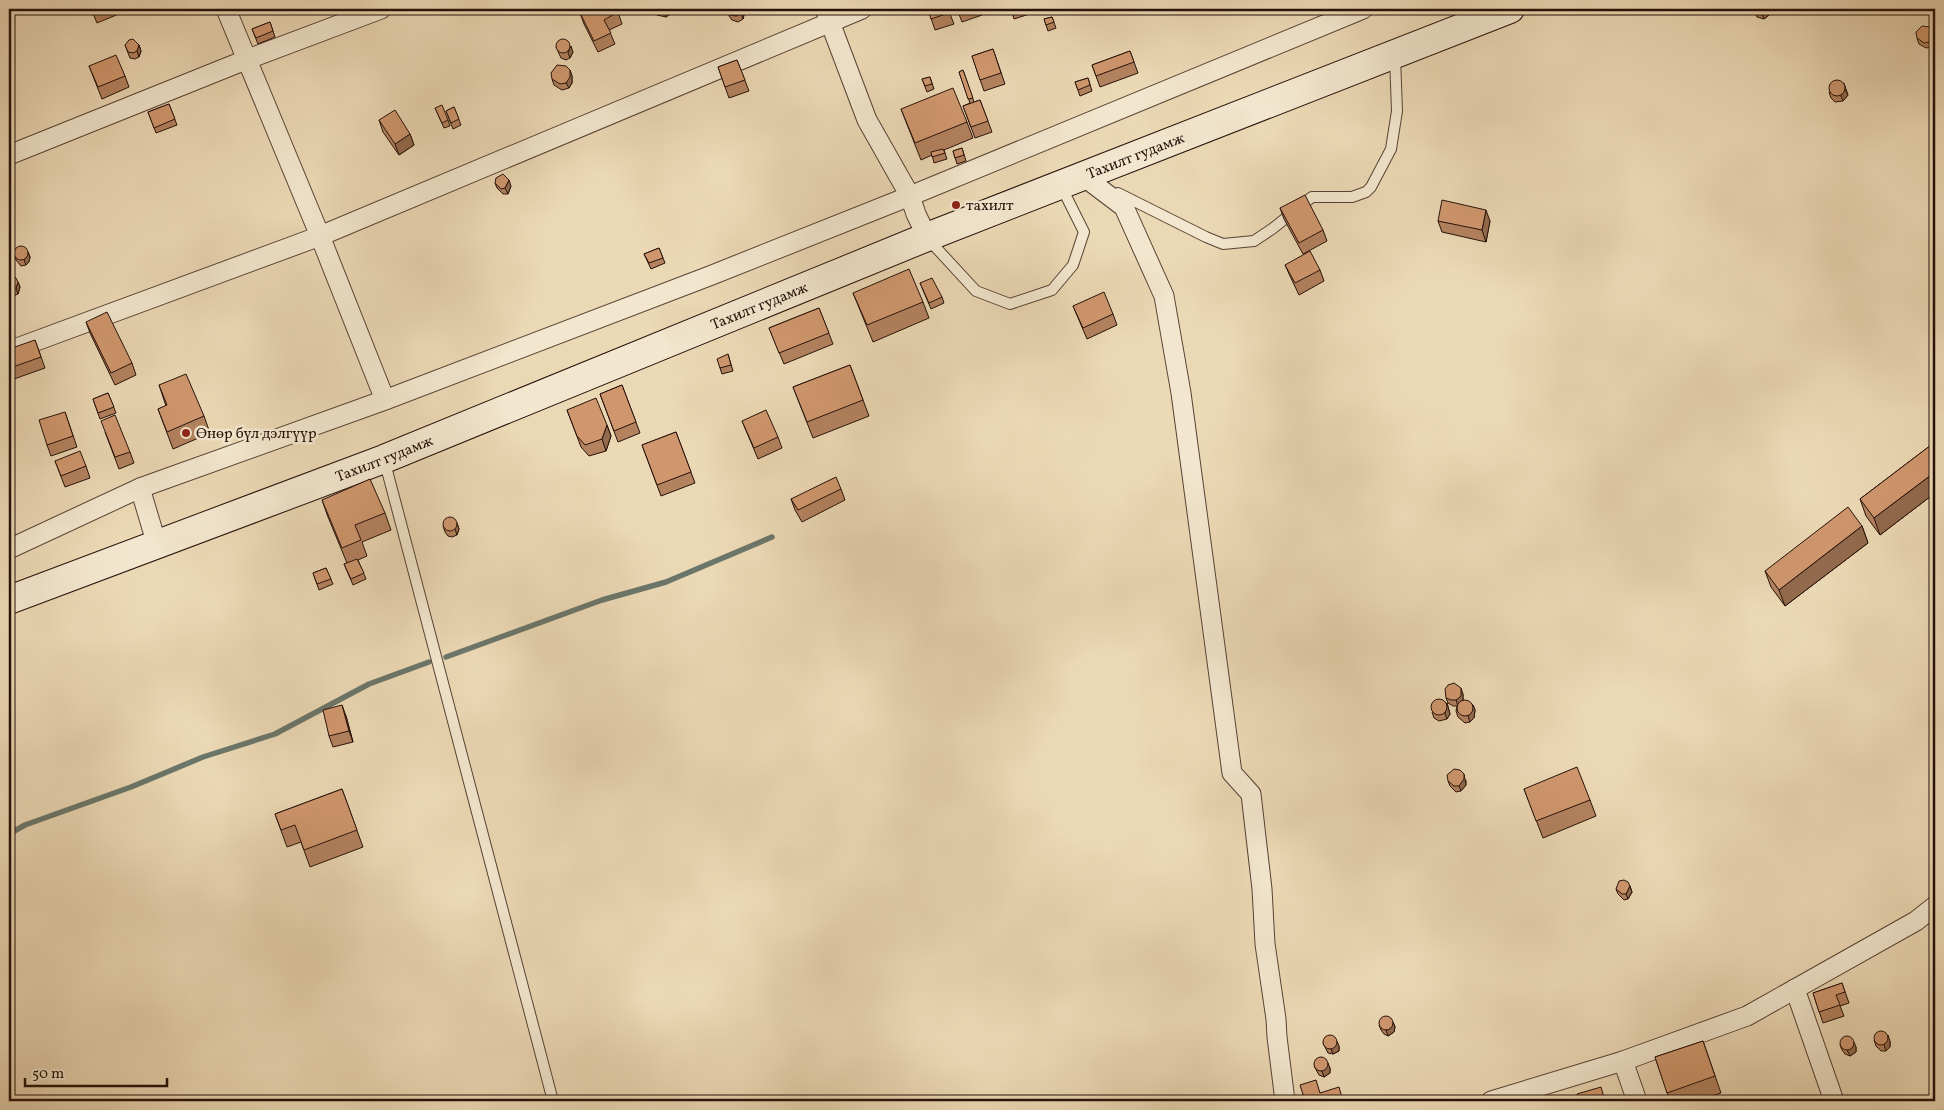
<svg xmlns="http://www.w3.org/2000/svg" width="1944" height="1110" viewBox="0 0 1944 1110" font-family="Vollkorn,serif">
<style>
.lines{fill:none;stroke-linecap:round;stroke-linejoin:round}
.stream{stroke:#6b766a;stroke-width:5.5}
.lane-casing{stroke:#564234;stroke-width:12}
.street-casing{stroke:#564234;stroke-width:21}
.secondary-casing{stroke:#251009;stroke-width:30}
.lane{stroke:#f2e6ce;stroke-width:10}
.street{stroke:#f2e6ce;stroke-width:19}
.secondary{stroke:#f2e6ce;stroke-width:28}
.wall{fill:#b3825f;stroke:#251009}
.shaded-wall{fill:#926a4d;stroke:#251009}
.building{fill:#d0976e;stroke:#251009}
.poi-dot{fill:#8f2418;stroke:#f2e6ce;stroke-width:2}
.labels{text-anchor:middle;stroke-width:5;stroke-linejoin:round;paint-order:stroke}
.street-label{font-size:15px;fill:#251009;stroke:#f2e6ce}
.poi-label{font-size:15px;fill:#251009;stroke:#f2e6ce;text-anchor:start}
</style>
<rect width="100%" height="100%" fill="#ebd8b4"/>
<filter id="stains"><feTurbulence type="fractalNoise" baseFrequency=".004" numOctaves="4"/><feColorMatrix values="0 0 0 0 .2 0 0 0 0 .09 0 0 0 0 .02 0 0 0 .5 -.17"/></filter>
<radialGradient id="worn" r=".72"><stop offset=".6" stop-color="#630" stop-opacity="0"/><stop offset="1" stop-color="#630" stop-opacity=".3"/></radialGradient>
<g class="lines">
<g class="stream">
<path d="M446 657 602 600 666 582 772 537"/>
<path d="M9 834 25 825 131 787 203 757 275 734 369 684 429 662"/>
</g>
<defs>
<g id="lane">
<path d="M1118 193 1206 237 1223 244 1254 241 1272 229 1312 197H1352L1366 192 1371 187 1391 149 1397 111 1395 57"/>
<path d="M928 239 976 291 1010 304 1052 290 1073 265 1084 232 1061 186"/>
<path d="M384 459 553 1101"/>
</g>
<g id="street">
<path d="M226 9 320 236 385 400"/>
<path d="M825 9 867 120 910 196 916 214 927 237"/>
<path d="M9 155 248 59 381 9"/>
<path d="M1083 176 1124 207 1164 296 1181 393 1232 773 1251 794 1262 889 1265 944 1276 1019 1277 1037 1285 1101"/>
<path d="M9 351 320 236 862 9"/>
<path d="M140 488 157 545"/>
<path d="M9 549 140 488 385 400 712 275 910 196 1363 9"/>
<path d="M1795 989 1834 1101"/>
<path d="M1623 1061 1637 1101"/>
<path d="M1491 1101 1623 1061 1747 1016 1916 921 1935 906"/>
</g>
<g id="secondary">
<path id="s1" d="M9 600 384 459 927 237 1510 9"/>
</g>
</defs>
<use href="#lane" class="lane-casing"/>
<use href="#street" class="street-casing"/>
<use href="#secondary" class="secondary-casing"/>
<use href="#lane" class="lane"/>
<use href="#street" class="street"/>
<use href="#secondary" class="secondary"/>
</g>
<g class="wall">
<path d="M91 9H125L126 11 97 23Z"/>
<path d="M488 9H502L490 14Z"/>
<path d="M653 9H673V12L666 17 657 15Z"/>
<path d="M726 9H744L745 11 743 19 738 22 732 20 729 16Z"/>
<path d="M928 9H948L954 24 935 30Z"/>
<path d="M957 9H980L982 15 962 22Z"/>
<path d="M1011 9H1045L1014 19Z"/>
<path d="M1753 9H1771L1770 14 1764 19 1757 17Z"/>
<path d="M618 12 622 24 609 30 615 44 598 52 584 24 580 13Z"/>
<path d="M1052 17 1056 28 1048 31 1044 19Z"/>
<path d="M270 22 275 37 258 44 252 29Z"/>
<path d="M1935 37V43L1931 47 1926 48 1919 44 1917 38Z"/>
<path d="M125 45H139L141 51 139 57 135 59 130 58Z"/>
<path d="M556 47 573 52 570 58 566 60 561 58Z"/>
<path d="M993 49 1005 84 984 91 972 56Z"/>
<path d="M1130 51 1138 73 1100 87 1092 65Z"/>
<path d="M737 60 749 91 729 98 718 67Z"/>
<path d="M89 66 125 76 129 87 102 99Z"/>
<path d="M570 70 572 76V83L569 88 562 90 554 85 552 79Z"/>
<path d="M963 70 974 102 980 100 992 132 975 138 963 106 970 103 959 72Z"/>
<path d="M930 77 934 89 927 92 922 79Z"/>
<path d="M1088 78 1092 91 1080 96 1075 82Z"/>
<path d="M1844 83 1848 95 1843 101 1835 102 1831 98 1829 92Z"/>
<path d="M169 104 177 125 156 133 148 112Z"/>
<path d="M454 107 461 125 453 129 446 111Z"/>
<path d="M435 108 448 120 450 126 444 128Z"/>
<path d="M901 109 967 122 973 138 944 150 947 159 934 163 932 155 921 160Z"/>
<path d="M379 120 410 134 414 145 399 155 383 132Z"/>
<path d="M962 148 966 161 957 164 953 151Z"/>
<path d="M495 183 511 186 508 194H503L497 188Z"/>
<path d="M1280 208 1323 230 1327 241 1303 254 1284 219Z"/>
<path d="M1438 221H1490L1486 242 1442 232Z"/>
<path d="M659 248 665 263 651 269 644 254Z"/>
<path d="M28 252 30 257 29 262 26 265 21 266 16 260 14 255Z"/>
<path d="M1285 265 1320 270 1324 281 1299 295 1290 276Z"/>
<path d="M9 276 18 282 20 287 18 294 13 296 9 294Z"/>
<path d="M920 283 942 297 944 303 931 309Z"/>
<path d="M853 293 923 302 929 318 873 342Z"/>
<path d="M1073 306 1113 314 1117 325 1087 339Z"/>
<path d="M819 308 833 344 784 364 769 328Z"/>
<path d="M86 322 132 363 136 375 115 385 90 333Z"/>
<path d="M35 340 45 368 14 379 9 365Z"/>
<path d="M728 354 733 371 722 374 720 368Z"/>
<path d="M850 365 869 416 813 438 793 387Z"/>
<path d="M159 385 204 416 210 433 173 449 158 409 166 406Z"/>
<path d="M622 385 640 433 618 442 600 394Z"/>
<path d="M108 393 116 413 100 419 93 399Z"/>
<path d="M567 410 607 425 611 436 606 451 589 456 581 447Z"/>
<path d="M65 412 77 447 51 456 47 445Z"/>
<path d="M742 421 778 437 782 448 758 459Z"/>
<path d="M105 432 130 452 134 463 119 469Z"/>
<path d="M676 432 695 483 661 496 642 445Z"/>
<path d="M1935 442V493L1880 535 1866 516 1860 499Z"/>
<path d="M55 461 86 466 90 478 65 487Z"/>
<path d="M841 489 845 500 802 522 795 510 791 499Z"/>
<path d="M322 500 385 513 391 530 362 542 367 556 358 560 366 579 353 585 344 564 347 563 328 517Z"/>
<path d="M457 523 459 529 457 535 452 537 448 536 445 532 443 526Z"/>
<path d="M1862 526 1868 543 1785 606 1771 587 1765 571Z"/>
<path d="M326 568 333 584 319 590 313 573Z"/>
<path d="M1463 694V701L1473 705 1475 710 1474 718 1470 722 1465 723 1458 717 1456 711 1457 706H1453L1448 703 1446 698Z"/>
<path d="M1447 703 1450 714 1447 719 1439 721 1434 718 1432 712Z"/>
<path d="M346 716 353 742 333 747 329 736Z"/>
<path d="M1466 780V785L1461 791 1456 792 1450 786 1448 781Z"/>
<path d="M342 789 363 847 310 867 301 842 287 847 275 814Z"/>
<path d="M1524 789 1590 800 1596 816 1543 838Z"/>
<path d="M1630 886 1632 892 1628 899 1624 900 1618 894 1616 889Z"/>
<path d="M1842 983 1849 1003 1840 1006 1844 1016 1823 1023 1813 993Z"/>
<path d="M1393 1022 1395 1027 1394 1032 1388 1036 1384 1034 1381 1030 1379 1025Z"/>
<path d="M1874 1040 1890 1041V1047L1886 1051H1881L1876 1046Z"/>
<path d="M1703 1041 1721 1093 1697 1101H1670L1655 1057Z"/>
<path d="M1323 1043 1339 1046V1051L1333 1054 1328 1053Z"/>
<path d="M1840 1045 1856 1047V1052L1850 1056 1845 1054 1842 1050Z"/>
<path d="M1314 1066 1330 1068V1073L1324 1077 1319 1075Z"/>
</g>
<g class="shaded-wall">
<path d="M668 9H673V12L666 17 664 12Z"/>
<path d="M742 9H744L745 11 743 19 741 14Z"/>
<path d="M1768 9H1771L1770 14 1764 19 1762 14Z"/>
<path d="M1933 32 1935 37V43L1931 47 1929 42Z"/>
<path d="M139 45 141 51 139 57 137 51Z"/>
<path d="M571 46 573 52 570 58 568 53Z"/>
<path d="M570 70 572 76V83L569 88 566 83Z"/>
<path d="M1845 89 1848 95 1843 101 1841 96Z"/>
<path d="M410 134 414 145 399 155 395 144Z"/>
<path d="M509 180 511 186 508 194 505 188Z"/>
<path d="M1486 210 1490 221 1486 242 1482 230Z"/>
<path d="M28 252 30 257 29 262 26 265 24 260Z"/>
<path d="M18 282 20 287 18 294 16 288Z"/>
<path d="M607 425 611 436 606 451 602 439Z"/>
<path d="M1935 472V493L1880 535 1874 518Z"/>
<path d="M457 523 459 529 457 535 455 529Z"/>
<path d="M1862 526 1868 543 1785 606 1779 590Z"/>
<path d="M1461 688 1463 694V702L1458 706 1456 700Z"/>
<path d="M1447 703 1450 714 1447 719 1445 714Z"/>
<path d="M342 705 346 716 353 742 349 731Z"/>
<path d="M1473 705 1475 710 1474 718 1470 722 1468 716Z"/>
<path d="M1464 774 1466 785 1461 791 1459 786Z"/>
<path d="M1630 886 1632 892 1628 899 1626 894Z"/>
<path d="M1393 1022 1395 1027 1394 1032 1388 1036 1386 1030Z"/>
<path d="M1888 1035 1890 1041V1047L1886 1051 1884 1045Z"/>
<path d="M1337 1041 1339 1046V1051L1333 1054 1331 1049Z"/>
<path d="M1854 1042 1856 1047V1052L1850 1056 1847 1050Z"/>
<path d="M1328 1063 1330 1068V1073L1324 1077 1322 1071Z"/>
</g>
<g class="building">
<path d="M91 9H101L92 12Z"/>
<path d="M588 9H616L618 12 604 20 611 33 594 41 580 13Z"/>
<path d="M654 9H668L664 12Z"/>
<path d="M726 9H742L741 14 736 16 730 15 726 11Z"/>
<path d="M928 9H948L949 13 931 19Z"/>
<path d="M957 9H964L958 11Z"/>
<path d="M1753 9H1768L1762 14 1755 11Z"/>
<path d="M1052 17 1054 22 1046 25 1044 19Z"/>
<path d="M270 22 273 31 256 38 252 29Z"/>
<path d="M1922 26 1930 27 1933 32V38L1929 42 1924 43 1917 38 1916 32Z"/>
<circle cx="563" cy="46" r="7"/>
<path d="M133 39 139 45 137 51 133 53 128 52 125 45 129 40Z"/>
<path d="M993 49 1001 73 980 80 972 56Z"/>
<path d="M1130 51 1134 62 1096 76 1092 65Z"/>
<path d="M116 55 125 76 98 87 89 66Z"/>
<path d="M737 60 745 80 725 87 718 67Z"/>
<path d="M557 65 566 66 570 70V77L566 83 560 84 552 79 551 73Z"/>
<path d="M963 70 973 98 968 99 959 72Z"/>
<path d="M930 77 932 84 925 86 922 79Z"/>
<path d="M1088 78 1090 85 1078 90 1075 82Z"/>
<circle cx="1837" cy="88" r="8"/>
<path d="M953 88 967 122 915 143 901 109Z"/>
<path d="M980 100 988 121 971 127 963 106Z"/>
<path d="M169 104 175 119 154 128 148 112Z"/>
<path d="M442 105 448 120 442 123 435 108Z"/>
<path d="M454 107 459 119 451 123 446 111Z"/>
<path d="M395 110 410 134 395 144 379 120Z"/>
<path d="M962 148 964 155 955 158 953 151Z"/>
<path d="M943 149 945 153 932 157 931 152Z"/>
<path d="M503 174 509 180 505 188 501 189 495 183 496 178Z"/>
<path d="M1305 195 1323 230 1299 243 1280 208Z"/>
<path d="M1442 200 1486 210 1482 230 1438 221Z"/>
<circle cx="21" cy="253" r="7"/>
<path d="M659 248 663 258 649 263 644 254Z"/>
<path d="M1310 251 1320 270 1295 283 1285 265Z"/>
<path d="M909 269 923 302 867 325 853 293Z"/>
<path d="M9 276 16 278 18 282 16 288 11 290 9 289Z"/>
<path d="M932 278 942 297 929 303 920 283Z"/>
<path d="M1104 292 1113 314 1083 328 1073 306Z"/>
<path d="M819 308 829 333 779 353 769 328Z"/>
<path d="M107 312 132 363 111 373 86 322Z"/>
<path d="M35 340 41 357 10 368 9 365V349Z"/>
<path d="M728 354 731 365 720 368 717 359Z"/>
<path d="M850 365 863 400 807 422 793 387Z"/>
<path d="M186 374 204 416 167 432 158 409 167 405 159 385Z"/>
<path d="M622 385 636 422 614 431 600 394Z"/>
<path d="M108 393 114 407 98 413 93 399Z"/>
<path d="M596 398 607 425 602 439 585 445 577 436 567 410Z"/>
<path d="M766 410 778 437 754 448 742 421Z"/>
<path d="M65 412 73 436 47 445 39 420Z"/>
<path d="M115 415 130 452 115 457 101 421Z"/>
<path d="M676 432 691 472 657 485 642 445Z"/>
<path d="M1935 442V472L1874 518 1860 499Z"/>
<path d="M80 451 86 466 61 476 55 461Z"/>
<path d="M836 477 841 489 798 510 791 499Z"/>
<path d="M370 479 385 513 355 525 361 540 342 548 322 500Z"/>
<path d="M1848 507 1862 526 1779 590 1765 571Z"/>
<circle cx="450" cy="524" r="7"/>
<path d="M357 559 364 573 351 579 344 564Z"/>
<path d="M326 568 331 579 317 584 313 573Z"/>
<path d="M1454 683 1461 688V696L1456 700H1451L1446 698 1445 689 1448 685Z"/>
<circle cx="1439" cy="707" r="8"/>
<circle cx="1465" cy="708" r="8"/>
<path d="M342 705 349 731 329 736 323 710Z"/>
<path d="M1577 767 1590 800 1536 821 1524 789Z"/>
<path d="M1454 769 1460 770 1464 774V779L1459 786H1454L1448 781 1447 775Z"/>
<path d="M342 789 357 830 304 850 295 825 281 830 275 814Z"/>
<path d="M1624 880 1628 882 1630 886 1626 894H1622L1616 889 1619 881Z"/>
<path d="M1842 983 1845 992 1836 995 1840 1005 1819 1012 1813 993Z"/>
<circle cx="1386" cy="1023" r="7"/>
<circle cx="1881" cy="1038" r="7"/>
<circle cx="1330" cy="1042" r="7"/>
<circle cx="1847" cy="1043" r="7"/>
<path d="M1703 1041 1715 1076 1667 1093 1655 1057Z"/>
<circle cx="1321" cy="1064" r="7"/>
<path d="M1316 1080 1320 1093 1339 1087 1343 1101H1305L1300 1085Z"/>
<path d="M1601 1087 1605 1101H1579L1577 1094Z"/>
<path d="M1900 1097H1904L1909 1100V1101H1896Z"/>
</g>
<g class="poi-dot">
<circle cx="956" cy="205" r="5"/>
<circle cx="186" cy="433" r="5"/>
</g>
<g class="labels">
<g class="street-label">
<text dy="5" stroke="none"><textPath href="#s1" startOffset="1211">Тахилт гудамж</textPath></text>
<text dy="5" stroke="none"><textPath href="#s1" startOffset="806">Тахилт гудамж</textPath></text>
<text dy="5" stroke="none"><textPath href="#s1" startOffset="401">Тахилт гудамж</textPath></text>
</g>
<g class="poi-label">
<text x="966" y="210">тахилт</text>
<text x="196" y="438">Өнөр бүл дэлгүүр</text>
</g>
</g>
<rect width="1944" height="1110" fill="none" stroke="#ebd8b4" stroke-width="30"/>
<rect x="10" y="10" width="1924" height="1090" fill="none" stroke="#251009" stroke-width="2.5"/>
<rect x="15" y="15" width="1914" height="1080" fill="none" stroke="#251009"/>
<path d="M25 1078v8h142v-8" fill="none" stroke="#251009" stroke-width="2.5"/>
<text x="32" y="1078" font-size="15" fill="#251009" stroke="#f2e6ce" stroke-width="4" paint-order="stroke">50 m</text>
<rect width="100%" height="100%" filter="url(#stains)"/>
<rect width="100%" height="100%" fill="url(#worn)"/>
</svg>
